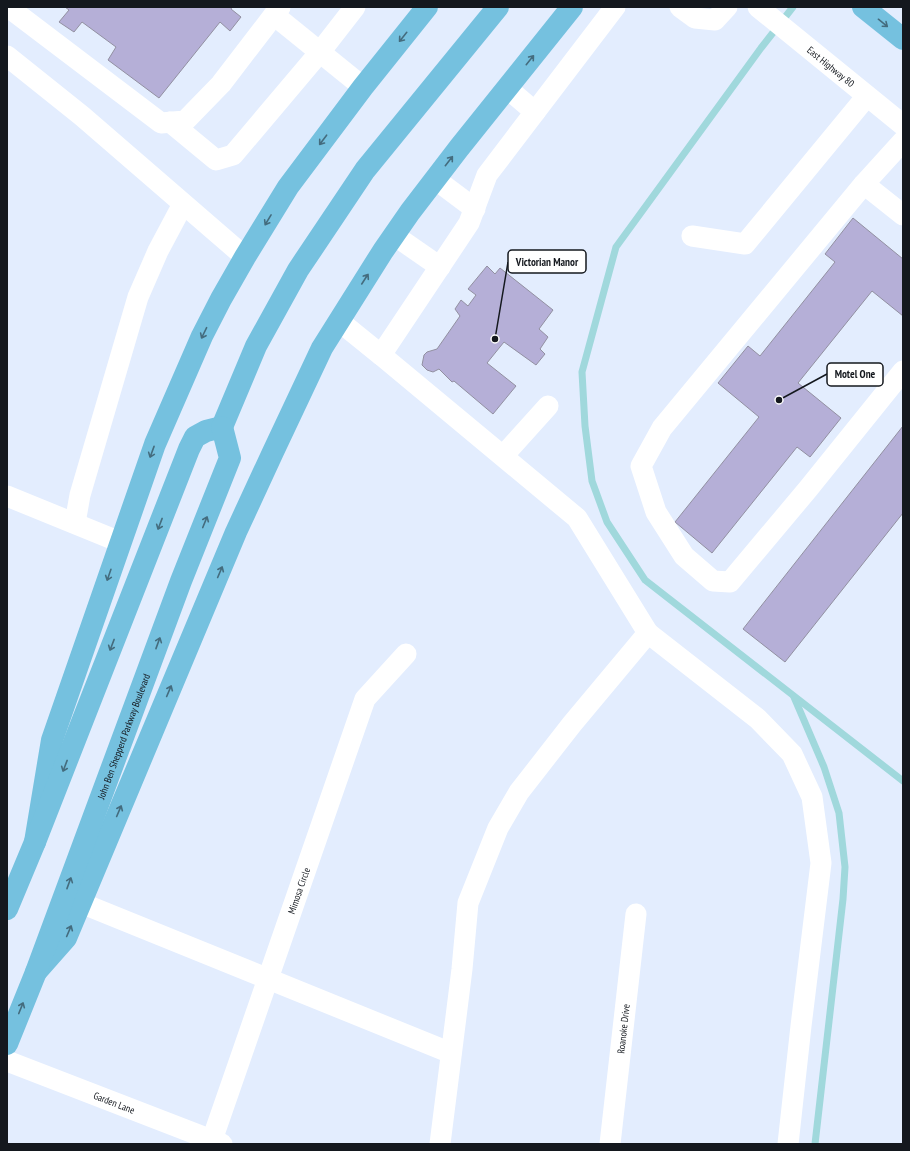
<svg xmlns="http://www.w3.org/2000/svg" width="910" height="1151" viewBox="0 0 910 1151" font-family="'PT Sans Narrow',sans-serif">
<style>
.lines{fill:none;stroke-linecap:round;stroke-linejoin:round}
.stream{stroke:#a0d8dc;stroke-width:7}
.building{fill:#b5afd7;stroke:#9290a1}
.minor{stroke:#fff;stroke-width:21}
.major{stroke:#75c1df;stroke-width:22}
.oneway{stroke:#446c7e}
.labels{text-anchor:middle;stroke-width:3;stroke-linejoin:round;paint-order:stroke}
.street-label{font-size:10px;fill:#14181e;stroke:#fff}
.leader{fill:none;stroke:#14181e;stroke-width:1.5}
.callout-dot{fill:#14181e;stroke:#fff;stroke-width:1.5}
.callout{fill:#fff;stroke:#14181e;stroke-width:1.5}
.callout-label{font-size:11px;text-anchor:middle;font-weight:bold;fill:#14181e}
</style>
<rect width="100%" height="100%" fill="#e3edfe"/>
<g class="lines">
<g class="stream">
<path d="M793 7 761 48 616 247 582 372 585 426 592 481 607 522 645 580 903 781"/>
<path d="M794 697 824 767 839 813 845 867 843 899 815 1144"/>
</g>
</g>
<g class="building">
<path d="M65 7H232L231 9 241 17 230 31 220 22 159 98 108 60 116 47 82 22 74 32 59 22 69 10Z"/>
<path d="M853 218 903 259V316L872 291 798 383 841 418 810 457 797 447 712 553 675 522 759 417 718 383 748 346 760 356 835 262 825 254Z"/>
<path d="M487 266 495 274 500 268 553 310 539 329 548 337 540 349 545 354 536 365 504 342 487 363 516 386 493 414 454 381 452 382 439 369 433 372 427 370 422 365 424 355 427 352 437 349 460 316 455 309 461 300 468 306 476 295 468 289Z"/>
<path d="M903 426V513L785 662 743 629Z"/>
</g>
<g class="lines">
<g class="minor">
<path d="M8 7 161 123 185 121 221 84 280 7"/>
<path d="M680 7 695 18 715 20 727 7"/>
<path id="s1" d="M758 7 903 125"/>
<path d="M274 15 363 87"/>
<path d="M7 56 82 116 245 257"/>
<path d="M507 88 535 112"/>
<path d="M170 122 216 160 233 155 320 52 355 7"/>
<path d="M903 141 864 184 662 428 641 466 656 512 684 556 713 581 730 582 808 489 903 371"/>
<path d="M435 179 475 209"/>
<path d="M864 184 903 215"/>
<path d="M394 235 440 267"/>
<path d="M692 236 745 244 867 96"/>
<path d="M339 321 381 355 469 223 487 175 615 7"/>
<path d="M381 355 577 518 648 633 572 724 519 792 498 828 468 903 462 969 440 1144"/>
<path d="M503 456 548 406"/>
<path d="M7 496 120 542"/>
<path d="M75 523 80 495 138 297 158 251 183 204"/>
<path d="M648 633 758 719 792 754 812 797 821 863 801 1026 788 1144"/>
<path d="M81 903 451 1053"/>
<path id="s2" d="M7 1061 222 1144"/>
<path id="s3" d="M212 1140 365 699 406 654"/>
<path id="s4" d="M610 1144 636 914"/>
</g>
<g class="major">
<path d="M863 7 903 39"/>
<path d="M222 427 256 346 298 270 365 170 498 7"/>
<path d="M35 842 52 740 155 444 202 336 221 299 245 257 288 187 363 87 427 7"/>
<path d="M7 909 35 842 189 449 195 437 206 431 222 427"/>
<path d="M36 972 66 938 236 532 273 452 322 348 383 251 410 212 459 148 572 7"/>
<path id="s5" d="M7 1044 36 972 181 581 230 458 222 427"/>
</g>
</g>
<defs><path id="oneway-shaft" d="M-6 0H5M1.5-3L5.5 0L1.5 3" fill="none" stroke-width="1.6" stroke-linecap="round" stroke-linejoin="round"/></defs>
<g class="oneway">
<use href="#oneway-shaft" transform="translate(883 23) rotate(39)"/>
<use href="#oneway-shaft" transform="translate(403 37) rotate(129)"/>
<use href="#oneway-shaft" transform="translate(530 60) rotate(-51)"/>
<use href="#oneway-shaft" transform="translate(323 140) rotate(127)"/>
<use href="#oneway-shaft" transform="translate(449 161) rotate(-52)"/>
<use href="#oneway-shaft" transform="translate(268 220) rotate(121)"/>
<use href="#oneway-shaft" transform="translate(365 279) rotate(-57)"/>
<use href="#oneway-shaft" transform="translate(204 333) rotate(116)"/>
<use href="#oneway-shaft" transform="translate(152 452) rotate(110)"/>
<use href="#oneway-shaft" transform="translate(205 522) rotate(-68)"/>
<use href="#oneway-shaft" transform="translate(160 524) rotate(111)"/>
<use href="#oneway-shaft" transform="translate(220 572) rotate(-67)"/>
<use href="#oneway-shaft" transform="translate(109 575) rotate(109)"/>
<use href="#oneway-shaft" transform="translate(158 643) rotate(-70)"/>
<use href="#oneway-shaft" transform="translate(112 645) rotate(111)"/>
<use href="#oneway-shaft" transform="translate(169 691) rotate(-67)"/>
<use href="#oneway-shaft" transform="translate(65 766) rotate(111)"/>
<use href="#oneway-shaft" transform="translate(119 811) rotate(-67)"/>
<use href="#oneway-shaft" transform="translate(69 883) rotate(-70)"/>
<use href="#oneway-shaft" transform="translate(69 931) rotate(-67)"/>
<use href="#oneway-shaft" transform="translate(21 1008) rotate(-68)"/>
</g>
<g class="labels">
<g class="street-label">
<text dy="4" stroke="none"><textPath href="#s1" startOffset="94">East Highway 80</textPath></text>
<text dy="4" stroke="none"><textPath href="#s5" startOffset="329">John Ben Shepperd Parkway Boulevard</textPath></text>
<text dy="4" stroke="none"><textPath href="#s3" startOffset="264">Mimosa Circle</textPath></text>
<text dy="4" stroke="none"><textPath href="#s4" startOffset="116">Roanoke Drive</textPath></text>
<text dy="4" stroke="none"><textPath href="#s2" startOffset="115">Garden Lane</textPath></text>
</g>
</g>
<path class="leader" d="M495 339L508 262M779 400L827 374"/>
<g class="callout-dot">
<circle cx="495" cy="339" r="4"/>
<circle cx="779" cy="400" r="4"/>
</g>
<g class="callout">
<rect x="508" y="250" width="78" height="23" rx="4"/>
<rect x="827" y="363" width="56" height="23" rx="4"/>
</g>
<g class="callout-label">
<text x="547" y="266">Victorian Manor</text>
<text x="855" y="378">Motel One</text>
</g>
<rect width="910" height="1151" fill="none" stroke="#14181e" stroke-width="16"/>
</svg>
